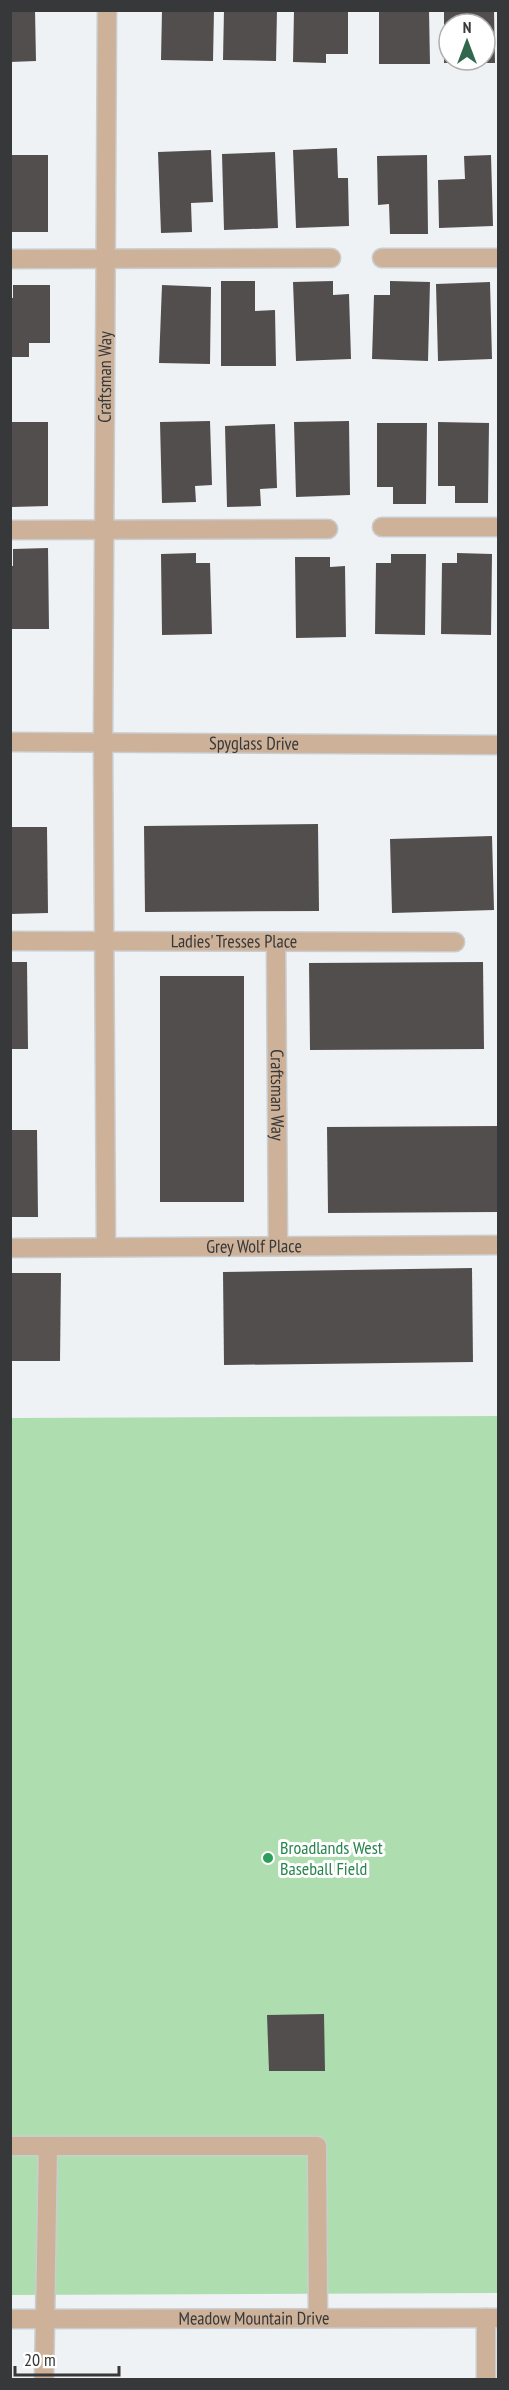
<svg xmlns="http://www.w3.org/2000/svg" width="509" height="2390" viewBox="0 0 509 2390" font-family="'PT Sans Narrow',sans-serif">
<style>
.green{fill:#aedeaf}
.building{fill:#524e4e;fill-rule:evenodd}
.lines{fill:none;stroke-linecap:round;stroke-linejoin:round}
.minor-casing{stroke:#cacdcf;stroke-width:21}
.minor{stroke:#cdb198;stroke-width:18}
.leisure-dot{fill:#2e9e5b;stroke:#fff;stroke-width:2}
.labels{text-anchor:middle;stroke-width:6;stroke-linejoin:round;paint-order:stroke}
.street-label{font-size:18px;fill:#373839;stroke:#fff}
.leisure-label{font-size:18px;fill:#27864d;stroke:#fff;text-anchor:start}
</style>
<rect width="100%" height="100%" fill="#eff2f5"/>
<path class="green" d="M498 1416V2293L11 2295 10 1418Z"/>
<g class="building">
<path d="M10 10H35L36 61 10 62Z"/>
<path d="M162 10H214L213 61 161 60Z"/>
<path d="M224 10H277L276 61 223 60Z"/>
<path d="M294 10H348V54H326V63L293 62Z"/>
<path d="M379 10H429L430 64H379Z"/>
<path d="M444 10H494L495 63H444ZM449 24H485V60H449Z"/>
<path d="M337 148 338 178H348L349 226 296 228 293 150Z"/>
<path d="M211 150 213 202 191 203 192 232 161 233 158 152Z"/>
<path d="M275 152 278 228 224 230 222 154Z"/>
<rect x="10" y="155" width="38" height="77"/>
<path d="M427 155 428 234H390L389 204 378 205 377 156Z"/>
<path d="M491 155 493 226 439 228 438 180 465 179 464 156Z"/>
<path d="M221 281H255V311L275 310 276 366H221Z"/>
<path d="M333 281V295L349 294 351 359 296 361 293 282Z"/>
<path d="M390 281 430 282 428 361 372 359 374 295H390Z"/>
<path d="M490 282 492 359 438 361 436 284Z"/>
<path d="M13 285H50V343H29V357H10V298H13Z"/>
<path d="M162 285 211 287 210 364 159 363Z"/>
<path d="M210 421 212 485 195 486 196 502 162 503 160 422Z"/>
<path d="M349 421 350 495 296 497 294 422Z"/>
<path d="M10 422H48V506L12 507Z"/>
<path d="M438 422 489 423 488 503H455V486H438Z"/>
<path d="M377 423H427L426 504H393V487H377Z"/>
<path d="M275 424 277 488 260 489 261 506 227 507 225 426Z"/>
<path d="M48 548 49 629H10V566H13V549Z"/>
<path d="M196 553V563H210L212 634 162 635 161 554Z"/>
<path d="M457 553 492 554 491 635 441 634 442 563H457Z"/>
<path d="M391 554H426L425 635 375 634 376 563H391Z"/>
<path d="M295 557H330V567L345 566 346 637 296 638Z"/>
<path d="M318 824 319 911 145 912 144 826Z"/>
<path d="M10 827H47L48 913 10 914Z"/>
<path d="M492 836 494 910 392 913 390 839Z"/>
<path d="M10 962H27L28 1049H10Z"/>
<path d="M483 962 484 1049 310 1050 309 963Z"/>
<rect x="160" y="976" width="84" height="226"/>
<path d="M498 1126V1212L328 1213 327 1127Z"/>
<path d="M10 1130H37L38 1217H10Z"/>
<path d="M472 1268 473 1362 224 1365 223 1272Z"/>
<path d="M10 1273H61L60 1361H10Z"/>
<path d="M324 2014 325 2071H269L267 2015Z"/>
</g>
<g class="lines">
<defs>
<g id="minor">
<path d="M382 258H498"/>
<path d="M10 259 331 258"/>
<path d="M382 527H498"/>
<path d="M10 530 328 529"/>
<path id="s1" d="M10 742 498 745"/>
<path id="s2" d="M10 941 455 942"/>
<path id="s3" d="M276 943 278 1246"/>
<path id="s4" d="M106 1247 103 743 107 10"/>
<path id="s5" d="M10 1248 498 1245"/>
<path d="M10 2146H317L318 2318"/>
<path d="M486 2318V2380"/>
<path id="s6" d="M10 2319 498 2318"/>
<path d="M44 2380 48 2146"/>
</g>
</defs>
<use href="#minor" class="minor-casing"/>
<use href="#minor" class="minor"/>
</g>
<circle class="leisure-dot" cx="268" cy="1858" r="6"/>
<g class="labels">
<g class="street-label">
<text dy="6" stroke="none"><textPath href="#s4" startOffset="870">Craftsman Way</textPath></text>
<text dy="6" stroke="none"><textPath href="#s1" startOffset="244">Spyglass Drive</textPath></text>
<text dy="6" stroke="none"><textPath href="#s2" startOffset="224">Ladies' Tresses Place</textPath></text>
<text dy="6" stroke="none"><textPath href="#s3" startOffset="152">Craftsman Way</textPath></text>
<text dy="6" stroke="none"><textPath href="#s5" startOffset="244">Grey Wolf Place</textPath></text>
<text dy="6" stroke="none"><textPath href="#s6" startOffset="244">Meadow Mountain Drive</textPath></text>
</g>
<g class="leisure-label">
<text x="280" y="1854">Broadlands West<tspan x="280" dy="21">Baseball Field</tspan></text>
</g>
</g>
<rect width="509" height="2390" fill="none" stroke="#373839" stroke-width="24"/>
<g transform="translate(467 42)"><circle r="28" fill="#ffffff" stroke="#afafb0" stroke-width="1.5"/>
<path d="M0-4.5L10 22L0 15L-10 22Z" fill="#30674d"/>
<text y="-9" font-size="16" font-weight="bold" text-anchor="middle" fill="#373839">N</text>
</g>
<path d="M15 2366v9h104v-9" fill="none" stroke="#373839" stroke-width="3"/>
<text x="24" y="2366" font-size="18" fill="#373839" stroke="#ffffff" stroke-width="4.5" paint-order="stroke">20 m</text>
</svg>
